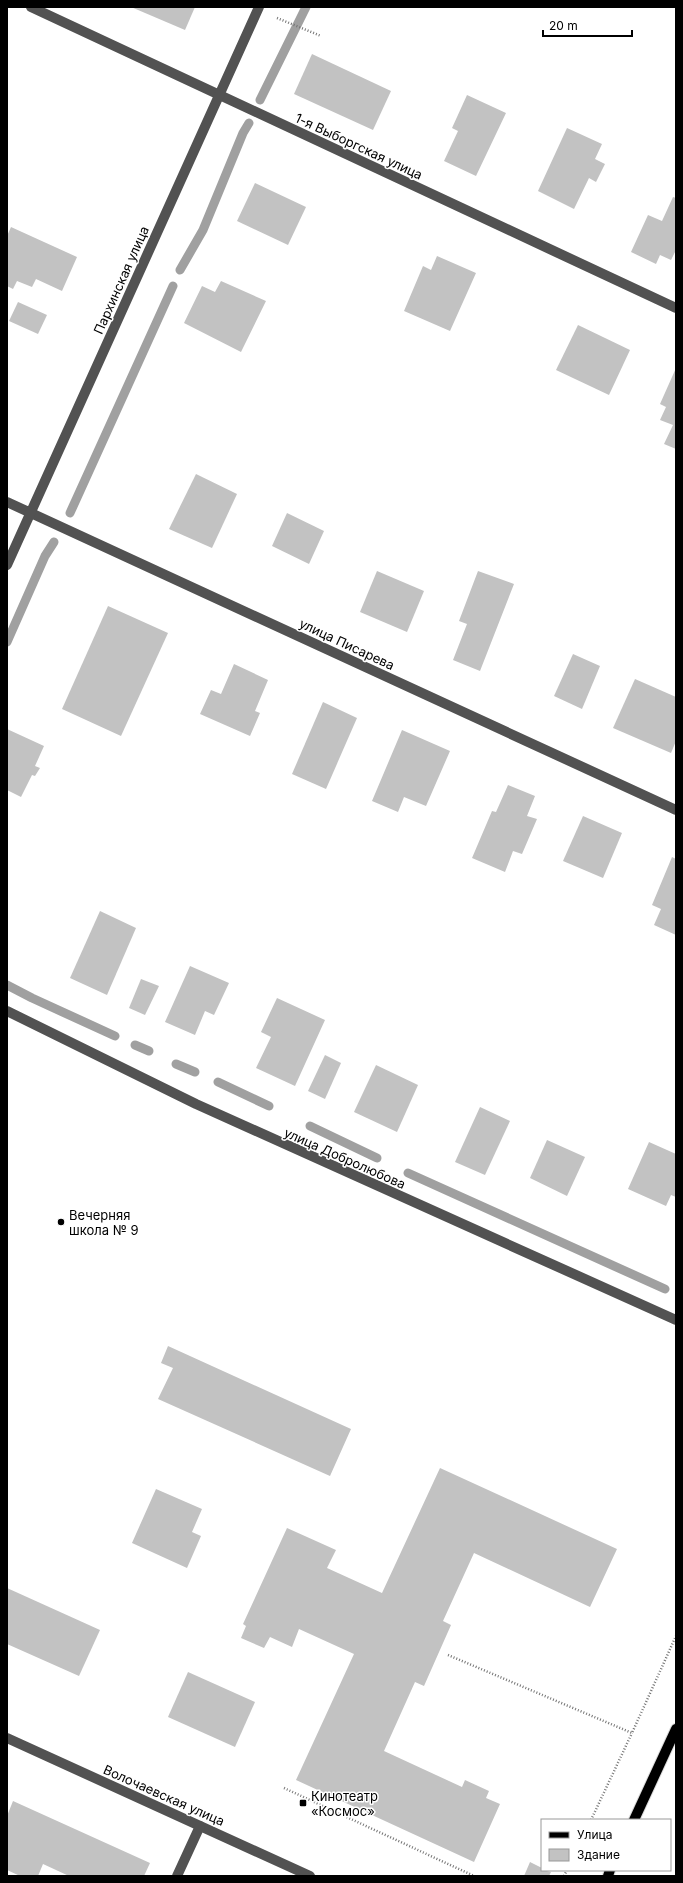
<svg xmlns="http://www.w3.org/2000/svg" width="683" height="1883" viewBox="0 0 683 1883" font-family="Inter,sans-serif">
<style>
.lines{fill:none;stroke-linecap:round;stroke-linejoin:round}
.stream{stroke:#a0a0a0;stroke-width:9}
.building{fill:#c2c2c2}
.major-casing{stroke:#dbdbdb;stroke-width:12}
.path{stroke:#747474;stroke-width:2.5;stroke-dasharray:1 2;stroke-linecap:butt}
.minor{stroke:#525252;stroke-width:10}
.major{stroke:#000;stroke-width:10}
.poi-dot{fill:#000;stroke:#fff;stroke-width:1.5}
.labels{text-anchor:middle;stroke-width:3;stroke-linejoin:round;paint-order:stroke}
.street-label{font-size:13px;fill:#000;stroke:#fff}
.poi-label{font-size:13px;fill:#000;stroke:#fff;text-anchor:start}
</style>
<rect width="100%" height="100%" fill="#fff"/>
<g class="lines">
<g class="stream">
<path d="M260 100 306 7"/>
<path d="M180 270 203 230 243 133 249 123"/>
<path d="M70 513 173 286"/>
<path d="M7 642 45 556 54 542"/>
<path d="M7 985 32 998 115 1036"/>
<path d="M135 1045 149 1051"/>
<path d="M176 1064 195 1072"/>
<path d="M218 1082 269 1106"/>
<path d="M310 1126 377 1158"/>
<path d="M408 1173 665 1289"/>
</g>
</g>
<g class="building">
<path d="M131 7H195L185 30Z"/>
<path d="M312 54 391 91 373 130 294 94Z"/>
<path d="M467 95 506 113 476 176 444 161 458 131 452 128Z"/>
<path d="M567 128 602 144 595 159 605 164 596 182 589 178 574 209 538 191Z"/>
<path d="M255 183 306 207 288 245 237 221Z"/>
<path d="M673 197 676 198V250L671 260 660 255 656 264 631 252 648 215 662 221Z"/>
<path d="M11 227 77 257 62 291 36 279 32 287 17 281 13 289 7 286V236Z"/>
<path d="M437 256 476 273 450 331 404 311 423 266 431 270Z"/>
<path d="M221 281 266 301 241 352 184 323 202 286 215 292Z"/>
<path d="M18 302 47 315 38 334 9 321Z"/>
<path d="M578 325 630 350 609 395 556 370Z"/>
<path d="M676 368V449L664 444 673 425 660 420 666 407 660 404Z"/>
<path d="M196 474 237 494 212 548 169 529Z"/>
<path d="M287 513 324 531 309 564 272 546Z"/>
<path d="M377 571 424 591 407 632 360 612Z"/>
<path d="M478 571 514 584 480 671 453 660 467 624 459 621Z"/>
<path d="M108 606 168 633 121 736 62 709Z"/>
<path d="M573 654 600 666 582 709 554 696Z"/>
<path d="M234 664 268 680 255 711 260 713 250 736 200 714 211 690 221 694Z"/>
<path d="M635 679 676 697V741L671 753 613 728Z"/>
<path d="M323 702 357 718 326 789 292 774Z"/>
<path d="M7 729 44 746 35 766 40 768 35 776 32 775 21 797 7 790Z"/>
<path d="M402 730 450 751 426 806 404 797 398 812 372 801Z"/>
<path d="M508 785 535 796 527 816 537 819 522 854 513 851 505 872 472 858 492 811 496 812Z"/>
<path d="M583 816 622 833 603 878 563 861Z"/>
<path d="M672 857 676 859V935L654 925 661 909 652 905Z"/>
<path d="M100 911 136 928 107 995 70 978Z"/>
<path d="M190 966 229 983 214 1015 205 1011 195 1035 165 1022Z"/>
<path d="M141 979 159 986 145 1015 129 1008Z"/>
<path d="M277 998 325 1020 295 1086 256 1068 271 1037 261 1032Z"/>
<path d="M325 1055 341 1063 325 1099 308 1091Z"/>
<path d="M376 1065 418 1085 397 1132 354 1112Z"/>
<path d="M480 1107 510 1121 485 1175 455 1162Z"/>
<path d="M547 1140 585 1157 567 1196 530 1178Z"/>
<path d="M649 1142 676 1154V1197L671 1195 666 1206 628 1189Z"/>
<path d="M168 1346 351 1429 330 1476 158 1399 173 1368 161 1363Z"/>
<path d="M440 1468 617 1549 590 1607 474 1553 443 1621 451 1625 424 1686 415 1682 384 1751 462 1787 465 1780 489 1791 486 1798 500 1804 474 1862 296 1780 354 1654 299 1629 292 1647 270 1637 264 1648 241 1638 246 1626 243 1624 287 1528 336 1550 327 1568 382 1593Z"/>
<path d="M156 1489 202 1509 192 1532 201 1536 187 1568 132 1543Z"/>
<path d="M7 1588 100 1630 79 1676 7 1644Z"/>
<path d="M188 1672 255 1702 235 1747 168 1717Z"/>
<path d="M13 1801 150 1863 144 1876H69L43 1864 38 1876H20L7 1870V1816Z"/>
<path d="M530 1862 542 1868V1870L551 1872 549 1876H524Z"/>
</g>
<g class="lines">
<defs>
<g id="major">
<path d="M634 1820 676 1729"/>
<path d="M608 1876 610 1870"/>
</g>
</defs>
<use href="#major" class="major-casing"/>
<g class="path">
<path d="M277 18 321 36"/>
<path d="M448 1655 632 1733 676 1636"/>
<path d="M284 1788 474 1876"/>
<path d="M591 1820 632 1733"/>
<path d="M564 1876 567 1870"/>
</g>
<g class="minor">
<path d="M31 7 676 308"/>
<path d="M7 502 676 810"/>
<path d="M7 565 259 7"/>
<path d="M7 1011 196 1104 676 1320"/>
<path d="M7 1738 310 1876"/>
<path d="M177 1876 200 1826"/>
</g>
<use href="#major" class="major"/>
</g>
<g class="poi-dot">
<circle cx="61" cy="1222" r="4"/>
<rect x="299" y="1799" width="8" height="8" rx="2"/>
</g>
<g class="labels">
<g class="street-label">
<text transform="translate(359 146) rotate(25)" y="5">1-я Выборгская улица</text>
<text transform="translate(121 280) rotate(-66)" y="5">Пархинская улица</text>
<text transform="translate(347 644) rotate(25)" y="5">улица Писарева</text>
<text transform="translate(345 1158) rotate(24)" y="5">улица Добролюбова</text>
<text transform="translate(164 1795) rotate(24)" y="5">Волочаевская улица</text>
</g>
<g class="poi-label">
<text x="69" y="1220">Вечерняя<tspan x="69" dy="15">школа № 9</tspan></text>
<text x="311" y="1801">Кинотеатр<tspan x="311" dy="15">«Космос»</tspan></text>
</g>
</g>
<rect width="683" height="1883" fill="none" stroke="#000000" stroke-width="16"/>
<rect x="541" y="1819" width="130" height="52" fill="#ffffff" stroke="#999999"/>
<rect x="549" y="1832" width="20" height="6" fill="#000000" stroke="#999999"/>
<text x="577" y="1839" font-size="12" fill="#000000">Улица</text>
<rect x="549" y="1849" width="20" height="12" fill="#c2c2c2" stroke="#999999"/>
<text x="577" y="1859" font-size="12" fill="#000000">Здание</text>
<path d="M543 30v6h89v-6" fill="none" stroke="#000000" stroke-width="2"/>
<text x="549" y="30" font-size="12" fill="#000000" stroke="#ffffff" stroke-width="3" paint-order="stroke">20 m</text>
</svg>
